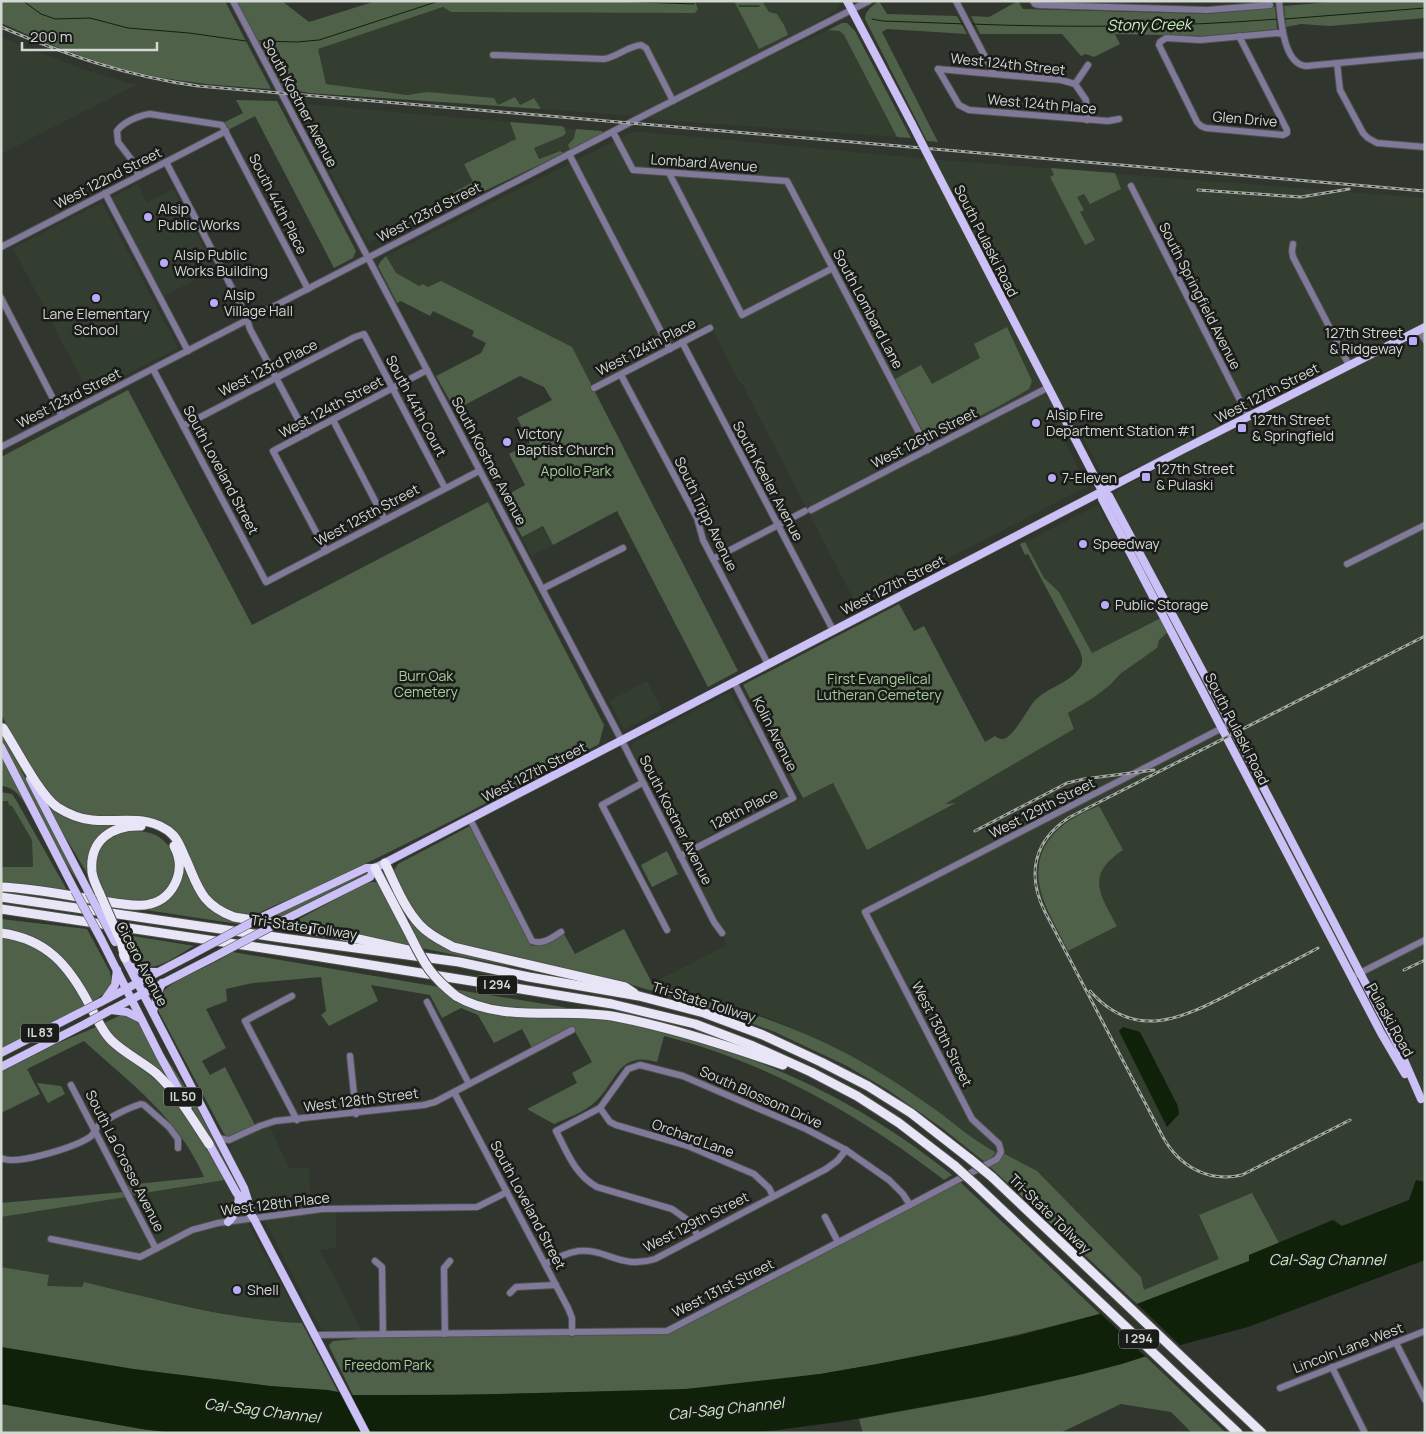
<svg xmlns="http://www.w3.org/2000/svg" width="1426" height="1434" viewBox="0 0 1426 1434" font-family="Manrope,sans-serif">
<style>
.built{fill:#333d30}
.green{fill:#4f6249}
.water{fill:#0f2209}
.pier{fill:#30352e}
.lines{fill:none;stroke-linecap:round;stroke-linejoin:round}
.stream{stroke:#0f2209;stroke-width:1}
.minor-casing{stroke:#4e524c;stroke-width:8}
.major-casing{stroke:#4e524c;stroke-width:9}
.highway-casing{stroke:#4e524c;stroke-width:11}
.minor{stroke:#80799a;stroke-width:6}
.major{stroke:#ccc1f7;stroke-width:8}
.highway{stroke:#e8e5f6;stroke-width:9}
.rail-casing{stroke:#a4a8a2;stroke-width:3}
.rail{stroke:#191c19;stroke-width:1;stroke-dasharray:4;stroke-linecap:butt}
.major-bridge-casing{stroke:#4e524c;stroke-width:9;stroke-linecap:butt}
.highway-bridge-casing{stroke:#4e524c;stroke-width:11;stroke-linecap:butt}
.major-bridge{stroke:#ccc1f7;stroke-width:8}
.highway-bridge{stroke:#e8e5f6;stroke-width:9}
.poi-dot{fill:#bbaaf6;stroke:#191c19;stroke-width:2}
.labels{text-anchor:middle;stroke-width:5;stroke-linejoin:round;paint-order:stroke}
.shield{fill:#191c19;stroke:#9ca09b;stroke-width:1}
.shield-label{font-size:12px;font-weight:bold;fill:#d4d8d3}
.street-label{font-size:14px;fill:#d4d8d3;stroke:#191c19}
.poi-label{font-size:14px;fill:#d4d8d3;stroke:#191c19;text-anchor:start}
.park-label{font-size:14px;fill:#a5cd9a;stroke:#191c19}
.water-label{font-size:15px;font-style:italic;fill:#c8f1bc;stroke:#191c19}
</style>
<rect width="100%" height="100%" fill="#30352e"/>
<g class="built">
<path d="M695 1H734L759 49 773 13 769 12 762 1H839L840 4 837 9 817 23 635 116 541 109 534 98 520 105 515 97 498 105 427 92 407 95 326 84 318 49 444 7 451 12 695 13 698 9Z"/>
<path d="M828 30 840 31 844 35 897 137 647 119 779 52Z"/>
<path d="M1 37 82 69 136 85 1 154Z"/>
<path d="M294 103 510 122 516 139 464 163 473 182 448 196 453 206 401 233 399 228 369 242 364 237Z"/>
<path d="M564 128 576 129 574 138 570 142 568 147 570 150 564 153 560 151 554 152 538 159 534 148 563 136 566 131Z"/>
<path d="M634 131 940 160 1425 198V1182L1416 1181 1409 1200 1342 1226 1332 1220 1147 1300 1141 1277 1037 1171 987 1164 995 1152 981 1144 924 1101 870 1067 800 1032 764 1016 731 1005 652 983 727 945 685 857 833 783 867 850 955 804H943L1074 729 1068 713 1093 698 1110 685 1120 674 1157 648 1161 619 1092 653 1059 592 1044 578 1025 542 1098 505 1153 604 1167 597 1116 500 1115 496 1119 489 1144 476 1139 466 1106 481 1077 426 1060 433 1088 486 857 606 741 382H739L709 323 591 385 581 366 400 281 396 273 386 256Z"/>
<path d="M138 184 147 202 173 189 215 269 163 297 112 197Z"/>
<path d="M102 202 178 348 89 394 13 248Z"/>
<path d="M542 527 553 545 531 556 522 537Z"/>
<path d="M647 681 662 710 626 729H624L609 701Z"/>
<path d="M730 692 789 796 683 849 630 748 631 746 634 742Z"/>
<path d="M1 801H8L12 806 32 840 33 867H1Z"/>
<path d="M269 1125 289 1168 309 1167 311 1207H336V1248L320 1250 362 1331 323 1330 318 1325 230 1154V1149L234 1141Z"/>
<path d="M225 1180 302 1323 256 1320 167 1302 84 1282 83 1287 47 1286 48 1275 1 1267V1217L125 1197 123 1192 130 1190 133 1195Z"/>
</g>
<g class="green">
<path d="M1 1H225L271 89C222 86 174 82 127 70 83 59 42 41 1 23Z"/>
<path d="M237 1H282L309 22 376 1H695L698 9 695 13 451 12 443 7 318 49 326 84 407 95 427 92 494 98 498 105 515 97 520 105 534 98 541 109 309 93 282 88Z"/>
<path d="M734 1H762L769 12 777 14 784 25 788 35 759 49Z"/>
<path d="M879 1 887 14 957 16 967 34 887 29 882 32 938 142 927 141 865 19C865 10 873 6 879 1Z"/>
<path d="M1018 1 1023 9 1208 14 1275 7 1277 29 1204 36 1115 34 1120 44 1094 57 1086 54 1081 56 1062 34H980L971 16 989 17Z"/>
<path d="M1342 1H1425V18L1330 26 1301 24 1286 27 1284 6Z"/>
<path d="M842 23H847L855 31 911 138 897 137 844 35 840 31 828 30Z"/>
<path d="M236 100 277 101 356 251 353 258 334 268 255 116 228 130 225 122 243 113Z"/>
<path d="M510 122 560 126 564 127 566 133 563 136 534 148 539 159 560 151 564 153 453 206 447 196 473 182 464 164 516 139Z"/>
<path d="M576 129 602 131 603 133 570 150 568 145 574 138Z"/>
<path d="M1051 168 1115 173 1121 189 1090 204 1084 194 1077 197 1084 210 1080 212 1095 240 1085 245 1050 177 1054 175Z"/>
<path d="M386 256 396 273 419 286 423 284 428 287 441 281 572 347 738 671 708 687 617 511 553 545 543 526 522 537 501 498 525 485 509 454 530 443 517 418 552 400 544 387 520 376 455 410 436 376 481 353 486 343 472 336 474 331 433 311 430 316 401 301 397 303 378 266 381 261Z"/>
<path d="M1007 327 1032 381 1029 389 1003 404 934 440H930L926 437 895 379 921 365 932 384 980 358 974 344Z"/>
<path d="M128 390 252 625 488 502 604 725 599 744C514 789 429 833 342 875 312 891 279 902 249 918L226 911 215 903 205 892 181 838 165 823 146 816 101 817 77 812 64 806 51 796 40 783 27 763 1 714V457Z"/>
<path d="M1025 542 1044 578 1059 592 1092 653 1161 618 1168 632 1159 640 1157 648 1120 674 1110 685 1093 698 1068 713 1074 729 945 804 956 803 867 850 833 783 803 798 743 685 899 604 914 631 924 626 985 742 995 736C997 737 999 739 1002 739 1011 740 1027 711 1032 704 1044 688 1067 685 1079 669 1084 663 1082 657 1080 651L1028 554 1025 555 1020 544Z"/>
<path d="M1 731 82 887 52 844 1 740Z"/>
<path d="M1 755 33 817C24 803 18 787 1 786Z"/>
<path d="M1 792 12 794 16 800 67 890 1 882V867H33L32 840 12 806 9 805 8 801H1Z"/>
<path d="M40 795 57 809 122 823C101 841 82 847 90 878Z"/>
<path d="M1099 806 1123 850C1085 875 1100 894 1117 926L1068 951C1059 931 1045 910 1040 888 1031 844 1062 820 1099 806Z"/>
<path d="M470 826 532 946 540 945 564 934 575 954 624 929 652 983C728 1005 804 1027 872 1068 894 1081 915 1095 936 1110 955 1124 973 1140 995 1152L994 1155 986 1163 942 1128 888 1090 847 1066 775 1032 710 1008 619 981 457 945 432 931 409 907 393 872 398 864Z"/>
<path d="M133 831C142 831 151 832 159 837 183 853 179 889 152 899 138 904 119 898 105 897 102 891 97 883 96 875 95 872 96 867 96 864 97 841 112 834 133 831Z"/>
<path d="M667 851 678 874 652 887 641 865Z"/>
<path d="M182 859 197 891 241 922 238 924 146 910 147 908 166 900Z"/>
<path d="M368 870 369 872 281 917 273 916Z"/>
<path d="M371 882H375L381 887 412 946 315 925H288L364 884Z"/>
<path d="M1 919 87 929 110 972C114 990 105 994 91 1002L67 963 1 930Z"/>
<path d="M411 922 422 933 510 964 509 966 421 948 408 924Z"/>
<path d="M121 934 194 946C175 956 148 981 131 956 127 950 124 941 121 934Z"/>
<path d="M1 936C24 939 51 953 66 971 73 981 79 994 85 1005L1 1050Z"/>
<path d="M233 952 439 987C460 1004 475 1012 503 1016 536 1016 569 1014 601 1018 631 1022 662 1030 690 1039 787 1067 874 1112 952 1175L944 1180C860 1115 767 1062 664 1036L657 1062C618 1050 617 1082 595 1102 585 1112 567 1118 554 1124L527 1109 577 1083 572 1073 592 1062 573 1028 532 1048 522 1029 494 1043 478 1015 461 1008 442 1018 430 995 371 985 378 1001 329 1026 321 1015 326 1011 321 977 253 983 226 989 227 1001 206 1009 226 1048 202 1061 210 1075 225 1067 255 1125 233 1136H226L223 1132 159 1012C150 989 186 977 201 969 212 964 222 958 233 952Z"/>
<path d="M452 989 563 1007 569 1009H511L472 1001Z"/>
<path d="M123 1014 133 1018 142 1027 175 1089 118 1043 102 1024Z"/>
<path d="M96 1027 112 1046 162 1085 182 1108 225 1180 132 1195 127 1185 204 1177C178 1117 131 1084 84 1041L27 1069 40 1094 1 1113V1072L56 1044Z"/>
<path d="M166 1057 192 1098 238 1187H237L186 1097Z"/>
<path d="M37 1083 61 1086 65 1094 48 1103Z"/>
<path d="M1001 1152 1037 1171 1141 1277 1144 1290 1219 1259 1199 1215 1252 1193 1279 1243 1249 1255V1261L1137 1304 987 1164Z"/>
<path d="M960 1182 1100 1314C965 1349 827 1379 687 1389 654 1392 621 1391 588 1392 510 1394 432 1395 353 1395L330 1348 329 1345 333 1341 356 1339V1334L427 1336 669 1333Z"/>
<path d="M123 1192 126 1197 1 1217V1203Z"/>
<path d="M1 1267 49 1275 47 1286 82 1287 84 1282C156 1299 228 1320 302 1323L338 1392 270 1386 133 1369 1 1347Z"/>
<path d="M1145 1356 1226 1433H1192L1171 1412 1121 1404 1060 1433H863L859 1419C955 1401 1052 1386 1145 1356Z"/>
<path d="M1 1404 142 1429 174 1433H1Z"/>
</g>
<g class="water">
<path d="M1123 1027 1140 1032 1178 1106 1179 1114 1167 1127 1119 1031Z"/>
<path d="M1416 1180 1425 1182V1260L1248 1327 1184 1344 1122 1364 1079 1375 982 1396 845 1421 755 1433H174L142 1429 1 1404V1347L133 1369 270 1386 328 1390 353 1395H462L686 1389 820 1374 877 1364 1017 1336 1137 1304 1249 1261V1255L1333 1220 1342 1226 1409 1200Z"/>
</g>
<path class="pier" d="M1135 1302 1182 1347 1147 1358 1098 1311Z"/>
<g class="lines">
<g class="stream">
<path d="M23 1 41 14 55 19 90 18 128 28 189 33 246 41"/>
<path d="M611 1 694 4"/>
<path d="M739 6H759"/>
<path d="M872 19 883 21 966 24"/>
<path d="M1285 19 1425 8"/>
<path d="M970 24C1073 28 1176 27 1278 19"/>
<path d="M260 41 297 42 319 40 439 1"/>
</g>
<defs>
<g id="minor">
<path d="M233 1 622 741 714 922 722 933"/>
<path d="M956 1 994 74"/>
<path d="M1033 1 1035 4 1040 5 1207 10 1270 5"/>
<path d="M1279 1C1281 19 1283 64 1306 66L1425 55"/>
<path d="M1239 36 1287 130V133L1283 135 1206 128 1201 126 1197 122 1159 45 1160 42 1166 38 1200 40 1277 33 1282 34"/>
<path d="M493 55 604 59C617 57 628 46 641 45L646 48 673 101"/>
<path d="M1337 63 1340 90 1363 133 1368 138 1377 143 1425 147"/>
<path d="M938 69 959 105 969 110 1108 121 1119 119"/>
<path d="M938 69 1061 80 1075 84"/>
<path d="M1087 120 1086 100 1075 84 1088 65"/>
<path d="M613 132 633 170 787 181 928 450"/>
<path d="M569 154 670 349"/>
<path d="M166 162 245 313 250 329 306 434"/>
<path d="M669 173 742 315 833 268"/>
<path d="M139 176 131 159 118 142 117 131C123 122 140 115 150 114L222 125 308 289"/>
<path d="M1131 186 1248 416"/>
<path d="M105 193 188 351"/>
<path d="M1293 244 1292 251 1293 257 1349 365"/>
<path d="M1 247 226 131"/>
<path d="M1 298 62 416"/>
<path d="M1419 330 1425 340"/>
<path d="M682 342 833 630"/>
<path d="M153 369 266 582 479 471"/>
<path d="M621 375 697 518 703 540 768 664"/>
<path d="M594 388 710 328"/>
<path d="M333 420 385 520"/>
<path d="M183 426 355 337 364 334 445 488"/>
<path d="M1 447 635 120 869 1"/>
<path d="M811 510 1047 388"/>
<path d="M326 551 273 451 427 370"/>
<path d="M713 559 805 511"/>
<path d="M1347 564 1425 525"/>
<path d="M542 589 623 548"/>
<path d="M642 783 602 805 667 930"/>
<path d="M470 819 532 941C543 945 552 938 561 932"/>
<path d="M680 856 793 798 734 682"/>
<path d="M1352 977 1425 940"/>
<path d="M292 996 245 1021 297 1120"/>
<path d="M427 1002 469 1084"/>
<path d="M350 1056 356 1114"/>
<path d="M71 1085 156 1249"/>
<path d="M454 1092 568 1308 572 1318V1333"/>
<path d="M600 1108 610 1122 616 1125 688 1146 754 1174 769 1188 773 1196"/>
<path d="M218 1138 229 1140 260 1126 275 1121 424 1105 435 1102 572 1030"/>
<path d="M1 1158C16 1166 75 1147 90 1137 95 1134 95 1128 99 1125 110 1117 128 1108 141 1104L144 1105 169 1127 178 1139V1148"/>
<path d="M825 1217 838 1242"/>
<path d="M698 1236 689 1221 672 1209 597 1187C575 1175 567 1152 556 1131L600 1108 628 1069 640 1065 683 1076 806 1129 846 1150 889 1180 903 1194 910 1205"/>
<path d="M51 1239 140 1257 192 1230 218 1223 322 1209 477 1207 507 1192"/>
<path d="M375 1261 382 1267 383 1334"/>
<path d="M545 1264C556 1258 566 1253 578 1251 606 1248 621 1270 655 1259L826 1169 837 1161 846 1150"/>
<path d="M510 1293 516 1287 556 1285"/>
<path d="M445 1334 444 1268 450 1261"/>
<path d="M314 1335 667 1331 910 1205 997 1159 1001 1152 999 1144 972 1119 865 912 1230 724"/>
<path d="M1396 1343 1425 1400"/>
<path d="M1332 1367 1365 1433"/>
<path d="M1280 1388 1425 1331"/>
</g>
<g id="major">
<path d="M847 1 912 124"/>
<path d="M934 167 1102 491 1109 496 1228 719 1398 1046 1421 1099"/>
<path d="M1102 491V499L1381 1033 1405 1074"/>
<path d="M1 747 75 891"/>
<path d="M30 779 89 893"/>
<path d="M260 918 366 868H375L1184 449 1425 327"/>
<path d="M282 921 370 877 375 868"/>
<path d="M101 939 160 1056 188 1106"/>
<path d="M123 955 244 1188 251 1210"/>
<path d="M129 966 145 972H156"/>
<path d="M106 998 115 985 117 970"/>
<path d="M101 1002 191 955"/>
<path d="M111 1010 127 1012 141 1019"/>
<path d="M107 1012 212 958"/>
<path d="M153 1012 157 994 162 983"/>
<path d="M1 1053 79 1013"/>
<path d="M1 1067 85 1024"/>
<path d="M207 1140 236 1192 254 1219 366 1433"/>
<path d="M228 1222C236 1214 238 1208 239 1196"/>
</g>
<g id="highway">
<path d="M3 728C16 748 39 794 57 807 68 814 79 819 92 820 119 823 151 813 173 835 178 840 181 848 184 855 198 885 199 904 234 917L336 934 408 950"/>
<path d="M385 863C395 884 404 908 420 925 429 935 442 941 453 947L625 987 634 993"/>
<path d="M375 868 411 937"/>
<path d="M1 887C33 888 65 895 96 900 111 902 136 908 150 904 163 901 172 892 177 879 181 868 180 857 174 846"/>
<path d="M100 894C97 887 93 880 92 872 89 840 112 825 141 826"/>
<path d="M1 897 282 938 459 962 529 977 639 996 704 1013 763 1035 821 1062 868 1086 911 1113 970 1159"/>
<path d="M1 909 296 953 521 989 612 1004 695 1024 753 1046 811 1072 857 1096 899 1123 955 1166"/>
<path d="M1 933C47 939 69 966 89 1004 96 1016 101 1030 111 1040 124 1053 143 1062 157 1074 178 1094 193 1120 209 1144"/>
<path d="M121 942 125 958"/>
<path d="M456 996C502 1024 565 1007 617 1017 674 1028 729 1046 783 1065"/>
<path d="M992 1177 1262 1433"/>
<path d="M976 1185 1238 1433"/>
</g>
</defs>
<use href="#minor" class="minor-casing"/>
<use href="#major" class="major-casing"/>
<use href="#highway" class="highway-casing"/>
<use href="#minor" class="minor"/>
<use href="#major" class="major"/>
<use href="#highway" class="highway"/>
<defs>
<g id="rail">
<path d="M1 27C67 55 126 76 198 86L1425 191"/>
<path d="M1198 190 1301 197 1349 189"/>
<path d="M975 831 1067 783 1084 779 1154 770"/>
<path d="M1404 970 1425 960"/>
<path d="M1090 991C1138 1045 1188 1015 1239 989 1266 975 1292 962 1318 948"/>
<path d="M1350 1120 1242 1175C1208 1183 1179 1166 1163 1137L1045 912C1026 874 1034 840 1070 817L1425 636"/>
</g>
</defs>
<use href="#rail" class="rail-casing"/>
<use href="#rail" class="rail"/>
<defs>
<g id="major-bridge">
<path d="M912 124 934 167"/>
<path d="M75 891 101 939"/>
<path d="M89 893 115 942"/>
<path d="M191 955 260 918"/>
<path d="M212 958 282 921"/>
<path d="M79 1013 101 1002"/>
<path d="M85 1024 107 1012"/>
</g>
<g id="highway-bridge">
<path d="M100 894 121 942"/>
<path d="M411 937C424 964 432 977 456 996"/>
<path d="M970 1159 992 1177"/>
<path d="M955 1166 976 1185"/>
</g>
</defs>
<use href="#major-bridge" class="major-bridge-casing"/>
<use href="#highway-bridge" class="highway-bridge-casing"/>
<use href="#major-bridge" class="major-bridge"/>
<use href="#highway-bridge" class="highway-bridge"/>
</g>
<g class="poi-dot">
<circle cx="148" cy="217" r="5"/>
<circle cx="164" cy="263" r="5"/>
<circle cx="96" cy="298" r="5"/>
<circle cx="214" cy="303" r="5"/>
<rect x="1408" y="336" width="10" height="10" rx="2.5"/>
<circle cx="1036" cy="423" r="5"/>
<rect x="1237" y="423" width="10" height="10" rx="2.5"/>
<circle cx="507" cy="442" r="5"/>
<rect x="1141" y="472" width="10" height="10" rx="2.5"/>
<circle cx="1052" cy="478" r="5"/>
<circle cx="1083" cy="544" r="5"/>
<circle cx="1105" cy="605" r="5"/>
<circle cx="237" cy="1290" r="5"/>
</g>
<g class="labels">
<g class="shield">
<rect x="477" y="975.5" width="40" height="19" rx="4"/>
<rect x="21" y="1023.5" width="38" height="19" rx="4"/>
<rect x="164" y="1087.5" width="38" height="19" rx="4"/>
<rect x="1119" y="1329.5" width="40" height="19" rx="4"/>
</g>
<g class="shield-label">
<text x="497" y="989">I 294</text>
<text x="40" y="1037">IL 83</text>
<text x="183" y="1101">IL 50</text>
<text x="1139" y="1343">I 294</text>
</g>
<g class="street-label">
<text transform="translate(1008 64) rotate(6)" y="5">West 124th Street</text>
<text transform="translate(300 103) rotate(62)" y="5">South Kostner Avenue</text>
<text transform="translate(1042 104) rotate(5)" y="5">West 124th Place</text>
<text transform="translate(1245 119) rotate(5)" y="5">Glen Drive</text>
<text transform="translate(704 163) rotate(4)" y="5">Lombard Avenue</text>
<text transform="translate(108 178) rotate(-27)" y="5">West 122nd Street</text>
<text transform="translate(278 204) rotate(63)" y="5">South 44th Place</text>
<text transform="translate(429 212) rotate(-27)" y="5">West 123rd Street</text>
<text transform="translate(986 241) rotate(63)" y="5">South Pulaski Road</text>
<text transform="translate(1200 296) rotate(63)" y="5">South Springfield Avenue</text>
<text transform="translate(868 309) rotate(62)" y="5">South Lombard Lane</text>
<text transform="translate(646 347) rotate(-27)" y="5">West 124th Place</text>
<text transform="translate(268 368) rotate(-27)" y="5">West 123rd Place</text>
<text transform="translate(1267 393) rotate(-27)" y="5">West 127th Street</text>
<text transform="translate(69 398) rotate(-27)" y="5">West 123rd Street</text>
<text transform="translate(416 406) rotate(62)" y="5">South 44th Court</text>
<text transform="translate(331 407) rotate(-28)" y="5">West 124th Street</text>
<text transform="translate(924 438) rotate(-27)" y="5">West 126th Street</text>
<text transform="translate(489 461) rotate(62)" y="5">South Kostner Avenue</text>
<text transform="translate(221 470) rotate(62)" y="5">South Loveland Street</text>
<text transform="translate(768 481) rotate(62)" y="5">South Keeler Avenue</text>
<text transform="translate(706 514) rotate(64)" y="5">South Tripp Avenue</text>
<text transform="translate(367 515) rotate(-28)" y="5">West 125th Street</text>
<text transform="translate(893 585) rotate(-27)" y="5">West 127th Street</text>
<text transform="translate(1237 729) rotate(63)" y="5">South Pulaski Road</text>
<text transform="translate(775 734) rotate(63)" y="5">Kolin Avenue</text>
<text transform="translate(534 772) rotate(-27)" y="5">West 127th Street</text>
<text transform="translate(1042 808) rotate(-27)" y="5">West 129th Street</text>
<text transform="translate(744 809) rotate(-27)" y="5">128th Place</text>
<text transform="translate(676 820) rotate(63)" y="5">South Kostner Avenue</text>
<text transform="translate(304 927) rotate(8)" y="5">Tri-State Tollway</text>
<text transform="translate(142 964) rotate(62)" y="5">Cicero Avenue</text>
<text transform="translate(704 1002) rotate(17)" y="5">Tri-State Tollway</text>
<text transform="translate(1390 1020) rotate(61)" y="5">Pulaski Road</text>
<text transform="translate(942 1034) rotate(63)" y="5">West 130th Street</text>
<text transform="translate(761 1097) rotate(24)" y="5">South Blossom Drive</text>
<text transform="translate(361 1100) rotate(-7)" y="5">West 128th Street</text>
<text transform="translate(693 1138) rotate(20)" y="5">Orchard Lane</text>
<text transform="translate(125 1161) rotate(63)" y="5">South La Crosse Avenue</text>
<text transform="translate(275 1204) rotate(-7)" y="5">West 128th Place</text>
<text transform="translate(528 1205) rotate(62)" y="5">South Loveland Street</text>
<text transform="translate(1050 1214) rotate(44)" y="5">Tri-State Tollway</text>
<text transform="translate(696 1222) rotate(-27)" y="5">West 129th Street</text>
<text transform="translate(723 1288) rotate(-27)" y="5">West 131st Street</text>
<text transform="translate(1348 1348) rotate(-21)" y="5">Lincoln Lane West</text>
</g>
<g class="poi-label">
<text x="158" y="214">Alsip<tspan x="158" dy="16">Public Works</tspan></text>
<text x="174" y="260">Alsip Public<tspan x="174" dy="16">Works Building</tspan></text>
<text x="224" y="300">Alsip<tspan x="224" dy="16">Village Hall</tspan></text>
<text x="96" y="319" text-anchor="middle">Lane Elementary<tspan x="96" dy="16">School</tspan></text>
<text x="1403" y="338" text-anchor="end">127th Street<tspan x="1403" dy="16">&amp; Ridgeway</tspan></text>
<text x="1046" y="420">Alsip Fire<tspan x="1046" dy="16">Department Station #1</tspan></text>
<text x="1252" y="425">127th Street<tspan x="1252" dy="16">&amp; Springfield</tspan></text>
<text x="517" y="439">Victory<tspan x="517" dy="16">Baptist Church</tspan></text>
<text x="1156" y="474">127th Street<tspan x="1156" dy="16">&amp; Pulaski</tspan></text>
<text x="1062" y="483">7-Eleven</text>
<text x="1093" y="549">Speedway</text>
<text x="1115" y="610">Public Storage</text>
<text x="247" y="1295">Shell</text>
</g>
<g class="park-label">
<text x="576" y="476">Apollo Park</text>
<text x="426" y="681">Burr Oak<tspan x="426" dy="16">Cemetery</tspan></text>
<text x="879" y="684">First Evangelical<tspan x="879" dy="16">Lutheran Cemetery</tspan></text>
<text x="388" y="1370">Freedom Park</text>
</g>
<g class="water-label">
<text transform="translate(1149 25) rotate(-1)" y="5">Stony Creek</text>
<text x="1327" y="1265">Cal-Sag Channel</text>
<text transform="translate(726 1409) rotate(-6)" y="5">Cal-Sag Channel</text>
<text transform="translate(262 1411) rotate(7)" y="5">Cal-Sag Channel</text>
</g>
</g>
<rect width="1426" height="1434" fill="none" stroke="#d4d8d3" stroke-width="5"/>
<path d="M22 42v8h135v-8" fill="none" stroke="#d4d8d3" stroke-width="2.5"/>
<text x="30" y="42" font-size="15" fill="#d4d8d3" stroke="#191c19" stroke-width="4" paint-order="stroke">200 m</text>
</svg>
